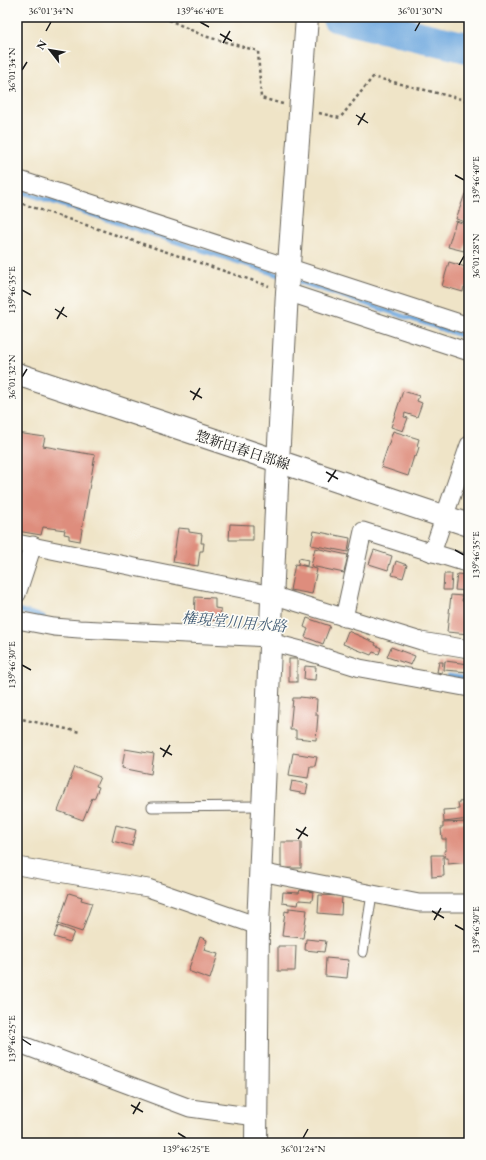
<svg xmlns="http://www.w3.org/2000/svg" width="486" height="1160" viewBox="0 0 486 1160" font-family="'EB Garamond','Noto Serif JP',serif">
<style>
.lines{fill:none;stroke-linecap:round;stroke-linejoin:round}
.stream{stroke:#6fa9df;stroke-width:5}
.river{stroke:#6fa9df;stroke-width:31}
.building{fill:#de8d7d}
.lane-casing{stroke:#666258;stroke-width:11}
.street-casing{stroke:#666258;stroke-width:19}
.secondary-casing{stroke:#666258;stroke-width:24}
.path{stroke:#666258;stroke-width:2.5;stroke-dasharray:3 3;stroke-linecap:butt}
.lane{stroke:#fff;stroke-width:9}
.street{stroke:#fff;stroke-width:17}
.secondary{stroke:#fff;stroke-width:22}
.ticks{fill:none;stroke:#1c1c1c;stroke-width:1.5}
.labels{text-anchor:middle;stroke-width:3;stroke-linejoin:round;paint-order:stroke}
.street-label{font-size:14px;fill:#1c1c1c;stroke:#fdfcf7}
.water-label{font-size:15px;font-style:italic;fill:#415b74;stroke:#fdfcf7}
.neatline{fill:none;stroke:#1c1c1c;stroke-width:1.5}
.ticks-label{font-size:10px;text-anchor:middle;fill:#1c1c1c}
</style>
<rect width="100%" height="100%" fill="#fdfcf7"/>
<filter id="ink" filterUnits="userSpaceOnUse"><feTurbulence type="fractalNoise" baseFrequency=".025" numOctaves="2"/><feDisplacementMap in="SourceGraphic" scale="8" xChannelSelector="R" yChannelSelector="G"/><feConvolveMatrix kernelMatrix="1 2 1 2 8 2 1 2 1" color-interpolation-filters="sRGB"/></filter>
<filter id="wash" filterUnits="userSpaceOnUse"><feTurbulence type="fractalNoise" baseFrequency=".012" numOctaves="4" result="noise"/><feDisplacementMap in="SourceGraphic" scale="16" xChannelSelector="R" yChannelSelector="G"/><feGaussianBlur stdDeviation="0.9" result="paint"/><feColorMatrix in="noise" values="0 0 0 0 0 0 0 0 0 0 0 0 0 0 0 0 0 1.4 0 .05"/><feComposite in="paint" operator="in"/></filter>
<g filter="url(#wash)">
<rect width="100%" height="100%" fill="#efe4c7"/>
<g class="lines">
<g class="stream">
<path d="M17 190 282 276"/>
<path d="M294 280 469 338"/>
<path d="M17 610 43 617"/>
<path d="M276 635 293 640"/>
<path d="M449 676 469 679"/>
</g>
<path class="river" d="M337 17 469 48"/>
</g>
<g id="blocks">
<g class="building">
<path d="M465 194 469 195V223L456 219Z"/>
<path d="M456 221 469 225V234L464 251 448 247Z"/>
<path d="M449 262 469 268V288L464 287 463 292 442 286Z"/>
<path d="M403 391 419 396 417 401 422 403 417 417 405 413 404 417 408 418 403 431 391 427Z"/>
<path d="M393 431 419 439 417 446 419 447 416 457 414 456 408 476 381 467Z"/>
<path d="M17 433 45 437 43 446 95 455 80 541 69 539V535L64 534 65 530 43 527 41 535 17 531Z"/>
<path d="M230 524 253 525V540H229Z"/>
<path d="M178 528 189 529V532L202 534 201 543H204L203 551H200L198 566 173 562Z"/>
<path d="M314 531 350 538 348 552 311 545Z"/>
<path d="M315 548 348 555 344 573 311 566Z"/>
<path d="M374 550 392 556 388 570 369 564Z"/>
<path d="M299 558 308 560 307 566 298 564Z"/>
<path d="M396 561 407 565 403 578 392 575Z"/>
<path d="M295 564 317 569 312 594 290 590Z"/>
<path d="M444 574H452L451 590H443Z"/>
<path d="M457 574 469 575V591L455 590Z"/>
<path d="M451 595 463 596 462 601H469V634L447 632Z"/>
<path d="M195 597 215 598V608L221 609 220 621 194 619Z"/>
<path d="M307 618 330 626 323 644 305 637 308 629 304 627Z"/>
<path d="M348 631 376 643 375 645 381 648 379 654 373 652 371 655 343 644Z"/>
<path d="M391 647 415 656 411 665 387 657Z"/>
<rect x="289" y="659" width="8" height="23"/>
<path d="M445 661 469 664V672L444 670Z"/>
<path d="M439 662H443L442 673 437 672Z"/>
<path d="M305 666 316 667 315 680 304 679Z"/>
<path d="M300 697 317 699 316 715H318L316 740 296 738V730H290L293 698H300Z"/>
<path d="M125 749 154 754 151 774 122 768Z"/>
<path d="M293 753 317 757 315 766H310L308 778 289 775Z"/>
<path d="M75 767 100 777 96 786 99 787 94 799 92 798 83 820 58 811Z"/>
<path d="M292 781 308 784 306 794 290 791Z"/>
<path d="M469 801V819L444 822 443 810 459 809 458 802Z"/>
<path d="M469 822V862L448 864V858H445L444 851H446V839H442L441 828H443V823Z"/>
<path d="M116 825 136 830 132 846 112 841Z"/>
<rect x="281" y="842" width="20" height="26"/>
<path d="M431 855H443L444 876 432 877Z"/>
<path d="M300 890 313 892 312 901 299 900 298 905 282 903 283 892 299 893Z"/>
<path d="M69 893 82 897 81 900 92 903 82 932 58 924Z"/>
<path d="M319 895 342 896 341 915 318 913Z"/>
<path d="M289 908 307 910 303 938 282 936 285 911 289 912Z"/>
<path d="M58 926 74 932 70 942 54 937Z"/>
<path d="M200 937 207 940 204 950 218 954 210 979 188 971Z"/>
<path d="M306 939 326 941 324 952 305 950Z"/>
<path d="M278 946H296L295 971H278Z"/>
<path d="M326 958 349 960 347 978 325 976Z"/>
</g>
</g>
</g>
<g filter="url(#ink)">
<use href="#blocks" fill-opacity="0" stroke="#666258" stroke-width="1"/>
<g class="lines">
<defs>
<g id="lane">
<path d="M152 807 263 806"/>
<path d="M363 952 372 894"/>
</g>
<g id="street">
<path d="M17 179 469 326"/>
<path d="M287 292 469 352"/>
<path d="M17 543 272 595 421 641 469 649"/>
<path d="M432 553 469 445"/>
<path d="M17 594 33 545"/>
<path d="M344 618 363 531 469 564"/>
<path d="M17 620 54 627 79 629 270 638"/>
<path d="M270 642 305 651 360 668 469 688"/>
<path d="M17 866 148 888 258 926"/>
<path d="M260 872 419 903H469"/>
<path d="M17 1043 190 1108 256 1117"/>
</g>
<g id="secondary">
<path d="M17 374 469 525"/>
<path d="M256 1143 258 926 278 462 287 292 307 17"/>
</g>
</defs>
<use href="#lane" class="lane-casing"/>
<use href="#street" class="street-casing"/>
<use href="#secondary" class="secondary-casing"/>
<g class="path">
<path d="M163 17 204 36 258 51 261 98 283 104"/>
<path d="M319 113 340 118 373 77 469 101"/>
<path d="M17 202 269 286"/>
<path d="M17 718 80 732"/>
</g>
<use href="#lane" class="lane"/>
<use href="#street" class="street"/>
<use href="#secondary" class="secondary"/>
</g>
</g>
<path class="ticks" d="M200 22 209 27M46 31 51 22M415 31 420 22M220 34 232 41M223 43 230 31M22 70 27 62M356 115 368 123M358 125 365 113M455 175 464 180M459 265 464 256M22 290 31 295M55 309 67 317M57 319 64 307M22 377 27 369M190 391 202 398M193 400 200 388M326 472 338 479M328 482 336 470M455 550 464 555M22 665 31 670M160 748 172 755M163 757 170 745M296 829 308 836M298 839 306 827M432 911 444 918M434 920 441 908M455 925 464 930M22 1039 31 1045M131 1105 143 1112M133 1114 140 1102M178 1133 186 1138M303 1138 308 1129"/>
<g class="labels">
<g class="street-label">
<text transform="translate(243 450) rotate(18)" y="5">惣新田春日部線</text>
</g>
<g class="water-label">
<text transform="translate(234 622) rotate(5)" y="5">権現堂川用水路</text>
</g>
</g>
<rect width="486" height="1160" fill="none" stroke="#fdfcf7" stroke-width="44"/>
<g transform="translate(50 50) rotate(301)" stroke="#fdfcf7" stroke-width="3" paint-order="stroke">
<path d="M0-3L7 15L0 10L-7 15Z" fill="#1c1c1c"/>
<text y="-6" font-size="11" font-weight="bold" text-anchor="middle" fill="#1c1c1c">N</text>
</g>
<rect x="22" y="22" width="442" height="1116" class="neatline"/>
<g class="ticks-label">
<text x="51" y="14">36°01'34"N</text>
<text x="200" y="14">139°46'40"E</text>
<text x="420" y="14">36°01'30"N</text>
<text transform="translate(11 70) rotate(-90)" y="4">36°01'34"N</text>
<text transform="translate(475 180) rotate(-90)" y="4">139°46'40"E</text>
<text transform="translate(475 256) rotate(-90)" y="4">36°01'28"N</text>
<text transform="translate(11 290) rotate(-90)" y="4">139°46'35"E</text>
<text transform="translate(11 377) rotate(-90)" y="4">36°01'32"N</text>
<text transform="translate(475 555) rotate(-90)" y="4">139°46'35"E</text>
<text transform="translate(11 665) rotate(-90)" y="4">139°46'30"E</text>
<text transform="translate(475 930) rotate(-90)" y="4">139°46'30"E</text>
<text transform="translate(11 1039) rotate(-90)" y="4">139°46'25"E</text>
<text x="186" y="1152">139°46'25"E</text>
<text x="303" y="1152">36°01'24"N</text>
</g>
</svg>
